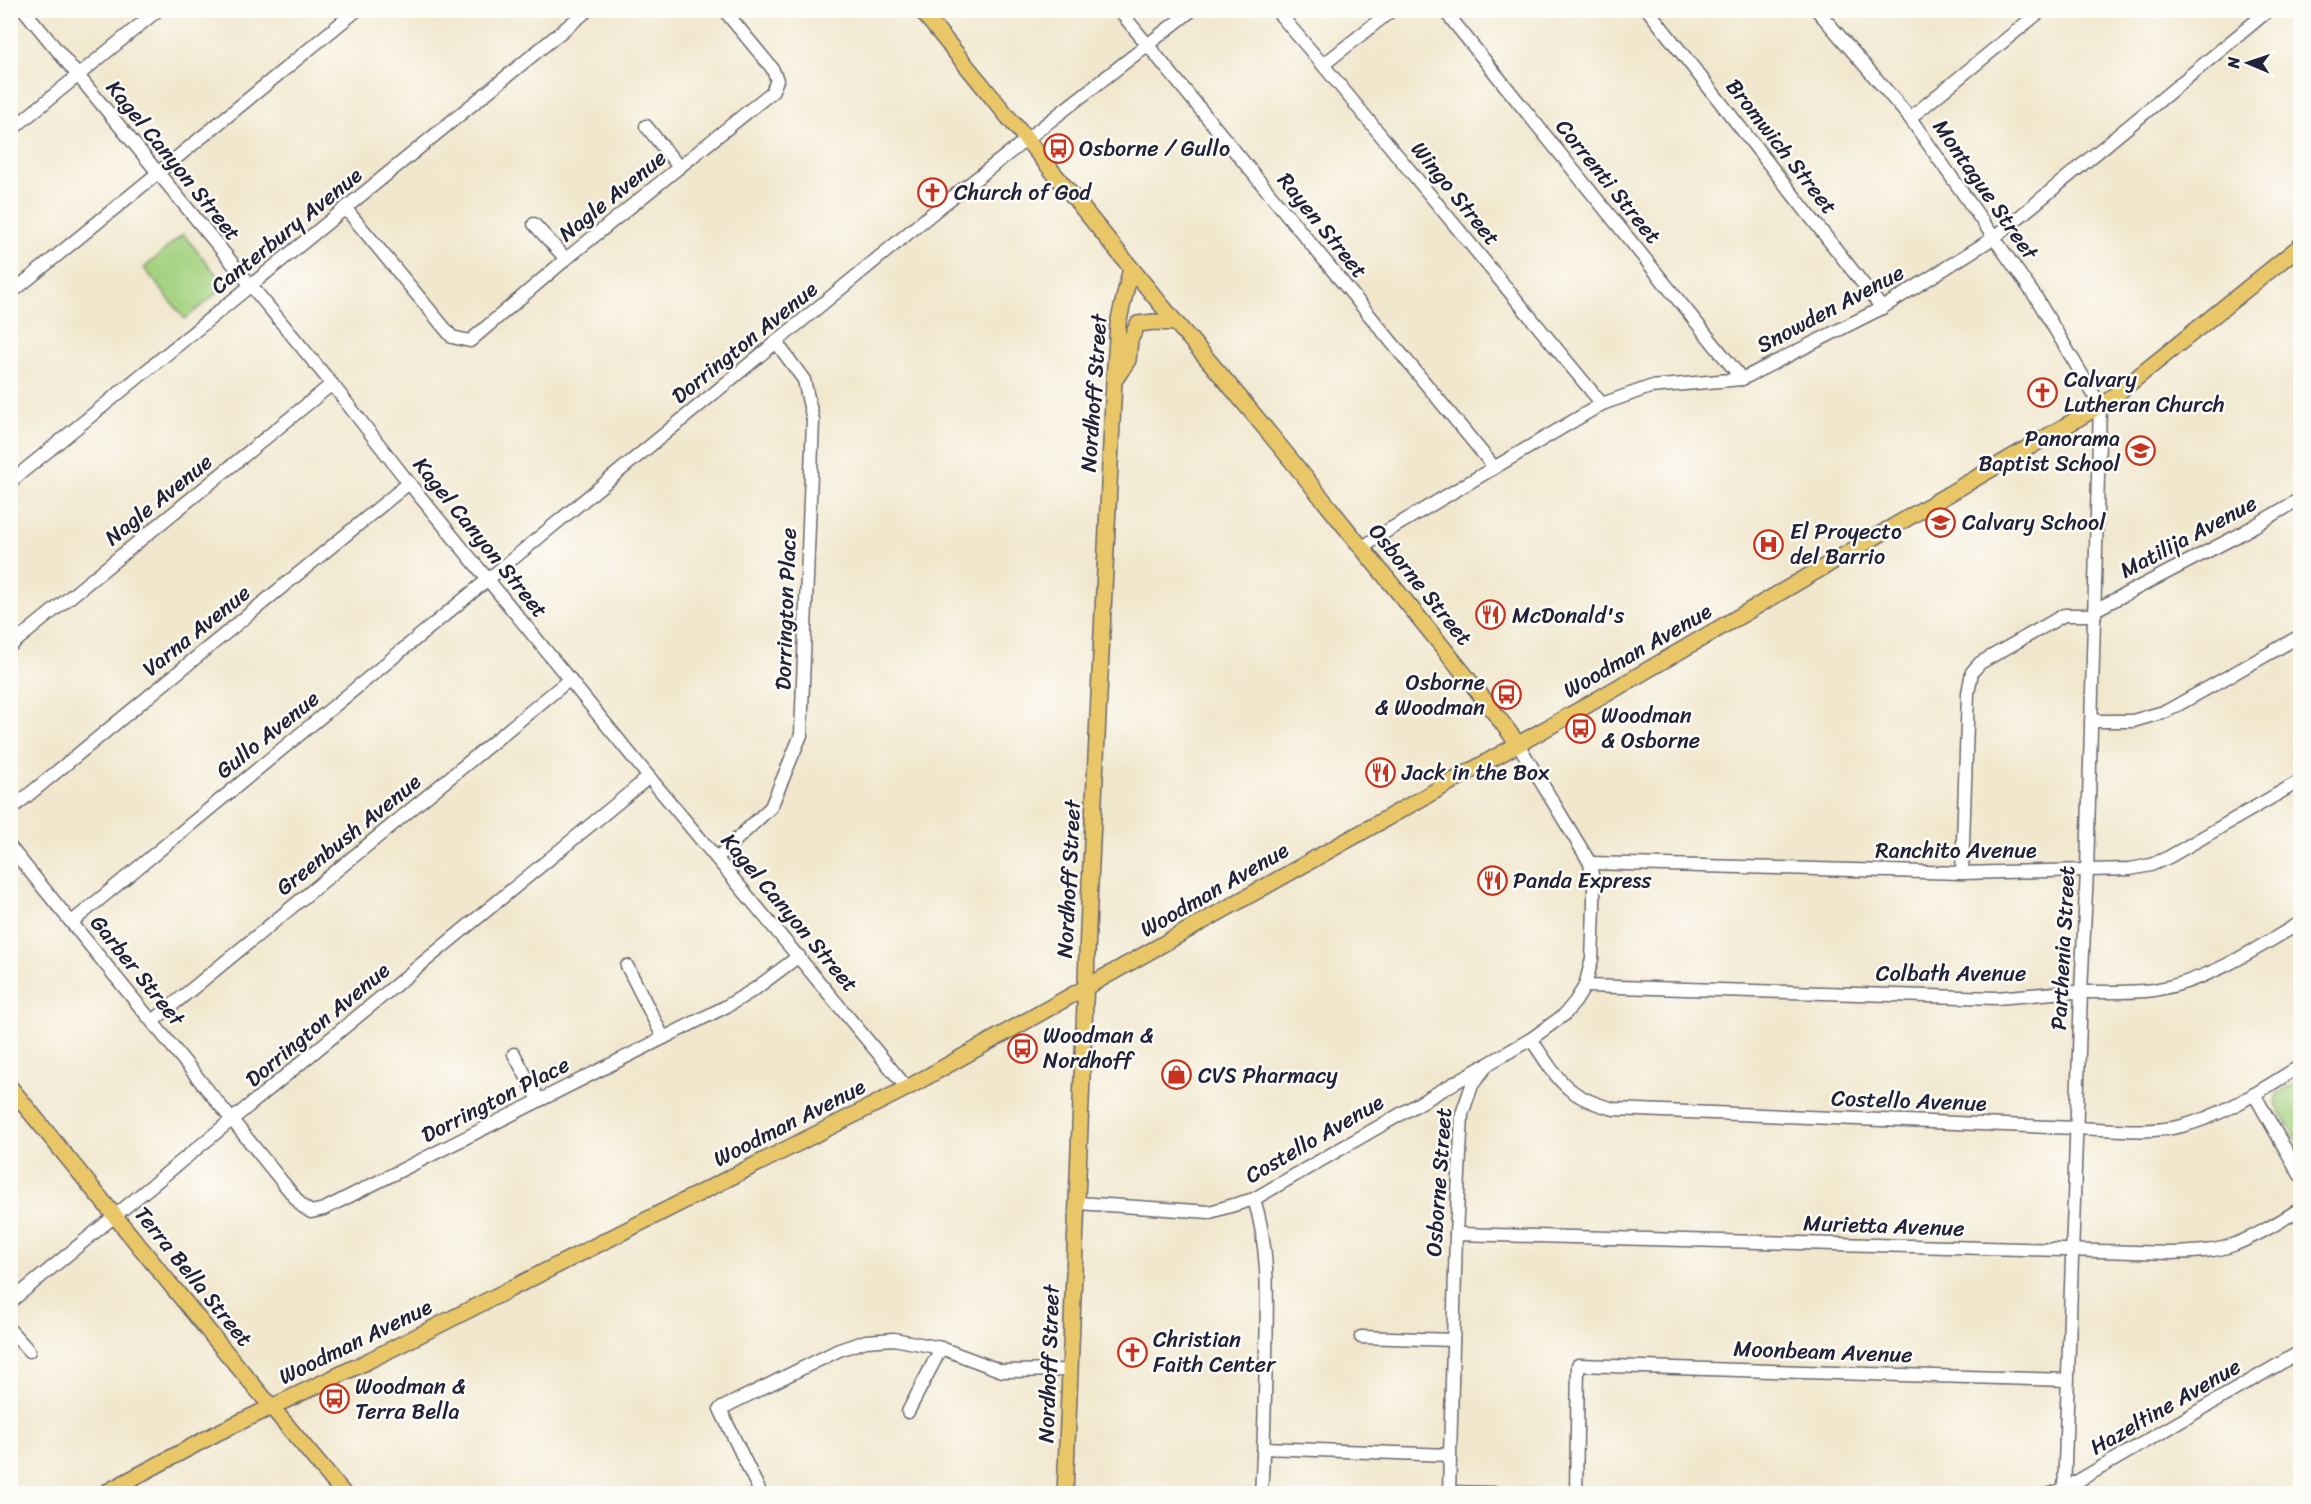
<svg xmlns="http://www.w3.org/2000/svg" width="2311" height="1504" viewBox="0 0 2311 1504" font-family="Sriracha,sans-serif">
<style>
.green{fill:#a4d280;stroke:#637a5e;stroke-width:1.5}
.lines{fill:none;stroke-linecap:round;stroke-linejoin:round}
.minor-casing{stroke:#6a676e;stroke-width:15}
.major-casing{stroke:#6a676e;stroke-width:18}
.minor{stroke:#fff;stroke-width:12}
.major{stroke:#e9c769;stroke-width:15}
.labels{text-anchor:middle;stroke-width:5;stroke-linejoin:round;paint-order:stroke}
.street-label{font-size:22px;fill:#22223b;stroke:#fdfcf7}
.poi-label{font-size:22px;fill:#22223b;stroke:#fdfcf7;text-anchor:start}
</style>
<rect width="100%" height="100%" fill="#fdfcf7"/>
<filter id="ink" filterUnits="userSpaceOnUse"><feTurbulence type="fractalNoise" baseFrequency=".0167" numOctaves="2"/><feDisplacementMap in="SourceGraphic" scale="12" xChannelSelector="R" yChannelSelector="G"/><feConvolveMatrix kernelMatrix="1 2 1 2 8 2 1 2 1" color-interpolation-filters="sRGB"/></filter>
<filter id="wash" filterUnits="userSpaceOnUse"><feTurbulence type="fractalNoise" baseFrequency=".008" numOctaves="4" result="noise"/><feDisplacementMap in="SourceGraphic" scale="24" xChannelSelector="R" yChannelSelector="G"/><feGaussianBlur stdDeviation="1.35" result="paint"/><feColorMatrix in="noise" values="0 0 0 0 0 0 0 0 0 0 0 0 0 0 0 0 0 1.4 0 .05"/><feComposite in="paint" operator="in"/></filter>
<g filter="url(#wash)">
<rect width="100%" height="100%" fill="#f1e7cd"/>
<g class="green">
<path d="M183 234 226 286 185 319 144 268Z"/>
<path d="M2300 1080V1145L2275 1102 2277 1094Z"/>
</g>
</g>
<g filter="url(#ink)">
<g class="lines">
<defs>
<g id="minor">
<path d="M24 10 332 384 409 483 649 777 907 1088"/>
<path d="M1119 10 1494 467"/>
<path d="M1276 10 1323 65 1602 404"/>
<path d="M1444 10 1742 379"/>
<path d="M1648 10 1882 308"/>
<path d="M1817 10 1910 118 2037 299 2100 405 2087 871 2081 992 2064 1494"/>
<path d="M1323 65 1392 10"/>
<path d="M1910 118 2042 10"/>
<path d="M646 126 679 167"/>
<path d="M10 131 158 10"/>
<path d="M346 209 452 337 470 341 566 259 772 92 777 80 772 68 724 10"/>
<path d="M534 224 566 259"/>
<path d="M10 294 357 10"/>
<path d="M10 482 588 10"/>
<path d="M1362 548 1382 534 1602 404 1650 387 1742 379 1882 308 1995 237 2269 10"/>
<path d="M2095 610 2237 536 2300 499"/>
<path d="M10 646 332 384"/>
<path d="M2091 721H2133L2167 711 2300 636"/>
<path d="M10 810 409 483"/>
<path d="M10 847 302 1206 311 1212 324 1209 727 1006 755 989 799 956"/>
<path d="M718 857 771 807 801 735 813 420 804 380 776 342"/>
<path d="M1590 863 1962 873 2130 869 2151 865 2169 857 2300 781"/>
<path d="M1962 873 1968 693 1972 672 1980 663 2064 615H2095"/>
<path d="M72 922 940 207 1192 10"/>
<path d="M627 966 663 1037"/>
<path d="M1585 986 1997 998C2025 996 2053 992 2080 992 2105 992 2130 993 2154 990 2208 981 2254 950 2300 923"/>
<path d="M153 1021 570 679"/>
<path d="M1531 1039C1558 1079 1565 1097 1614 1109L2076 1128C2111 1129 2148 1134 2182 1126 2225 1115 2263 1089 2300 1066"/>
<path d="M514 1054 539 1100"/>
<path d="M2254 1094 2300 1175"/>
<path d="M1254 1199C1270 1249 1267 1303 1266 1355 1265 1401 1264 1447 1261 1494"/>
<path d="M1078 1203 1210 1212 1254 1199 1482 1067"/>
<path d="M1456 1234 2171 1253C2191 1252 2214 1252 2233 1245 2257 1236 2279 1222 2300 1209"/>
<path d="M10 1302 649 777"/>
<path d="M10 1330 29 1351"/>
<path d="M1361 1337 1453 1340"/>
<path d="M908 1412 941 1348"/>
<path d="M1264 1448 1449 1455"/>
<path d="M1450 1492 1532 1494"/>
<path d="M761 1494 720 1409 839 1350 866 1341 894 1339 941 1348 1002 1371 1070 1370"/>
<path d="M1449 1494 1456 1234 1462 1114 1472 1085 1488 1064 1531 1039 1564 1015 1575 1002 1585 986 1592 959 1594 908V887L1590 863 1518 744"/>
<path d="M1576 1494 1578 1365 2067 1380"/>
<path d="M2050 1494 2064 1489 2300 1352"/>
</g>
<g id="major">
<path d="M921 10 1176 323C1240 396 1301 472 1362 548 1415 613 1468 676 1518 744"/>
<path d="M1116 378 1128 360 1130 340 1138 324 1154 322 1176 323"/>
<path d="M10 1087 214 1338 344 1494"/>
<path d="M103 1494 219 1432 364 1363 907 1088 1579 710 2108 401 2300 246"/>
<path d="M1065 1494 1089 905 1114 381 1118 324 1131 268"/>
</g>
</defs>
<use href="#minor" class="minor-casing"/>
<use href="#major" class="major-casing"/>
<use href="#minor" class="minor"/>
<use href="#major" class="major"/>
</g>
</g>
<defs>
<symbol id="bus-ring" viewBox="-11 -11 22 22"><circle r="9.5" fill="#fdfcf7" stroke="#c8321e" stroke-width="1.5"/><path d="M-5-6H5V4H4V6H2V4H-2V6H-4V4H-5ZM-3.5-4V0h7V-4ZM-3.5 1.2v1.5H-2V1.2ZM2 1.2v1.5H3.5V1.2Z" fill="#c8321e"/></symbol>
<symbol id="church-ring" viewBox="-11 -11 22 22"><circle r="9.5" fill="#fdfcf7" stroke="#c8321e" stroke-width="1.5"/><path d="M-1.2-6h2.4v3.5h3.3v2.4h-3.3V6h-2.4V-.1h-3.3v-2.4h3.3Z" fill="#c8321e"/></symbol>
<symbol id="school-ring" viewBox="-11 -11 22 22"><circle r="9.5" fill="#fdfcf7" stroke="#c8321e" stroke-width="1.5"/><path d="M0-5L7-2L0 1L-7-2ZM-4 1L0 2.5L4 1V4Q0 6-4 4Z" fill="#c8321e"/></symbol>
<symbol id="hospital-ring" viewBox="-11 -11 22 22"><circle r="9.5" fill="#fdfcf7" stroke="#c8321e" stroke-width="1.5"/><path d="M-5-5h3v3.5h4V-5h3V5h-3V1.5h-4V5h-3Z" fill="#c8321e"/></symbol>
<symbol id="restaurant-ring" viewBox="-11 -11 22 22"><circle r="9.5" fill="#fdfcf7" stroke="#c8321e" stroke-width="1.5"/><path d="M-5-6h1v4h1v-4h1v4h1v-4h1v5L-1.5 .5V6h-2V.5L-5-1ZM5-6V6H3V1.5H1.5Q1.5-4 5-6Z" fill="#c8321e"/></symbol>
<symbol id="shop-ring" viewBox="-11 -11 22 22"><circle r="9.5" fill="#fdfcf7" stroke="#c8321e" stroke-width="1.5"/><path d="M-5-2.5h2.3a2.7 3.5 0 0 1 5.4 0H5L5.5 6h-11ZM-1.5-2.5h3a1.5 2.3 0 0 0-3 0Z" fill="#c8321e"/></symbol>
</defs>
<g fill-rule="evenodd">
<use href="#bus-ring" x="1042" y="132" width="33" height="33"/>
<use href="#church-ring" x="916" y="176" width="33" height="33"/>
<use href="#church-ring" x="2026" y="376" width="33" height="33"/>
<use href="#school-ring" x="2124" y="434" width="33" height="33"/>
<use href="#school-ring" x="1924" y="506" width="33" height="33"/>
<use href="#hospital-ring" x="1752" y="528" width="33" height="33"/>
<use href="#restaurant-ring" x="1474" y="598" width="33" height="33"/>
<use href="#bus-ring" x="1490" y="678" width="33" height="33"/>
<use href="#bus-ring" x="1564" y="712" width="33" height="33"/>
<use href="#restaurant-ring" x="1364" y="756" width="33" height="33"/>
<use href="#restaurant-ring" x="1476" y="864" width="33" height="33"/>
<use href="#bus-ring" x="1006" y="1032" width="33" height="33"/>
<use href="#shop-ring" x="1160" y="1058" width="33" height="33"/>
<use href="#church-ring" x="1116" y="1336" width="33" height="33"/>
<use href="#bus-ring" x="318" y="1382" width="33" height="33"/>
</g>
<g class="labels">
<g class="street-label">
<text transform="translate(1782 146) rotate(52)" y="8">Bromwich Street</text>
<text transform="translate(174 160) rotate(51)" y="8">Kagel Canyon Street</text>
<text transform="translate(1609 181) rotate(51)" y="8">Correnti Street</text>
<text transform="translate(1986 189) rotate(55)" y="8">Montague Street</text>
<text transform="translate(1456 193) rotate(51)" y="8">Wingo Street</text>
<text transform="translate(612 195) rotate(-39)" y="8">Nagle Avenue</text>
<text transform="translate(1323 225) rotate(51)" y="8">Rayen Street</text>
<text transform="translate(286 230) rotate(-39)" y="8">Canterbury Avenue</text>
<text transform="translate(1830 308) rotate(-28)" y="8">Snowden Avenue</text>
<text transform="translate(744 342) rotate(-39)" y="8">Dorrington Avenue</text>
<text transform="translate(1093 393) rotate(-86)" y="8">Nordhoff Street</text>
<text transform="translate(158 499) rotate(-39)" y="8">Nagle Avenue</text>
<text transform="translate(2188 536) rotate(-28)" y="8">Matilija Avenue</text>
<text transform="translate(481 537) rotate(51)" y="8">Kagel Canyon Street</text>
<text transform="translate(1421 584) rotate(51)" y="8">Osborne Street</text>
<text transform="translate(785 609) rotate(-88)" y="8">Dorrington Place</text>
<text transform="translate(196 630) rotate(-39)" y="8">Varna Avenue</text>
<text transform="translate(1637 650) rotate(-30)" y="8">Woodman Avenue</text>
<text transform="translate(267 734) rotate(-39)" y="8">Gullo Avenue</text>
<text transform="translate(348 834) rotate(-39)" y="8">Greenbush Avenue</text>
<text x="1956" y="858">Ranchito Avenue</text>
<text transform="translate(1068 879) rotate(-87)" y="8">Nordhoff Street</text>
<text transform="translate(1214 889) rotate(-30)" y="8">Woodman Avenue</text>
<text transform="translate(790 912) rotate(50)" y="8">Kagel Canyon Street</text>
<text transform="translate(2062 948) rotate(-87)" y="8">Parthenia Street</text>
<text transform="translate(138 970) rotate(51)" y="8">Garber Street</text>
<text x="1951" y="981">Colbath Avenue</text>
<text transform="translate(317 1024) rotate(-40)" y="8">Dorrington Avenue</text>
<text transform="translate(495 1099) rotate(-27)" y="8">Dorrington Place</text>
<text transform="translate(1909 1100) rotate(2)" y="8">Costello Avenue</text>
<text transform="translate(789 1122) rotate(-27)" y="8">Woodman Avenue</text>
<text transform="translate(1314 1138) rotate(-30)" y="8">Costello Avenue</text>
<text transform="translate(1438 1182) rotate(-86)" y="8">Osborne Street</text>
<text transform="translate(1884 1225) rotate(2)" y="8">Murietta Avenue</text>
<text transform="translate(194 1276) rotate(51)" y="8">Terra Bella Street</text>
<text transform="translate(355 1341) rotate(-26)" y="8">Woodman Avenue</text>
<text transform="translate(1823 1351) rotate(2)" y="8">Moonbeam Avenue</text>
<text transform="translate(1048 1364) rotate(-88)" y="8">Nordhoff Street</text>
<text transform="translate(2165 1406) rotate(-30)" y="8">Hazeltine Avenue</text>
</g>
<g class="poi-label">
<text x="1079" y="156">Osborne / Gullo</text>
<text x="954" y="200">Church of God</text>
<text x="2064" y="387">Calvary<tspan x="2064" dy="25">Lutheran Church</tspan></text>
<text x="2120" y="446" text-anchor="end">Panorama<tspan x="2120" dy="25">Baptist School</tspan></text>
<text x="1962" y="530">Calvary School</text>
<text x="1790" y="539">El Proyecto<tspan x="1790" dy="25">del Barrio</tspan></text>
<text x="1512" y="623">McDonald's</text>
<text x="1485" y="690" text-anchor="end">Osborne<tspan x="1485" dy="25">&amp; Woodman</tspan></text>
<text x="1601" y="723">Woodman<tspan x="1601" dy="25">&amp; Osborne</tspan></text>
<text x="1402" y="780">Jack in the Box</text>
<text x="1513" y="888">Panda Express</text>
<text x="1043" y="1043">Woodman &amp;<tspan x="1043" dy="25">Nordhoff</tspan></text>
<text x="1198" y="1083">CVS Pharmacy</text>
<text x="1153" y="1347">Christian<tspan x="1153" dy="25">Faith Center</tspan></text>
<text x="355" y="1394">Woodman &amp;<tspan x="355" dy="25">Terra Bella</tspan></text>
</g>
</g>
<rect width="2311" height="1504" fill="none" stroke="#fdfcf7" stroke-width="36"/>
<g transform="translate(2248 63) rotate(272)" stroke="#fdfcf7" stroke-width="4.5" paint-order="stroke">
<path d="M0-4.5L10 22L0 15L-10 22Z" fill="#22223b"/>
<text y="-9" font-size="16" font-weight="bold" text-anchor="middle" fill="#22223b">N</text>
</g>
</svg>
